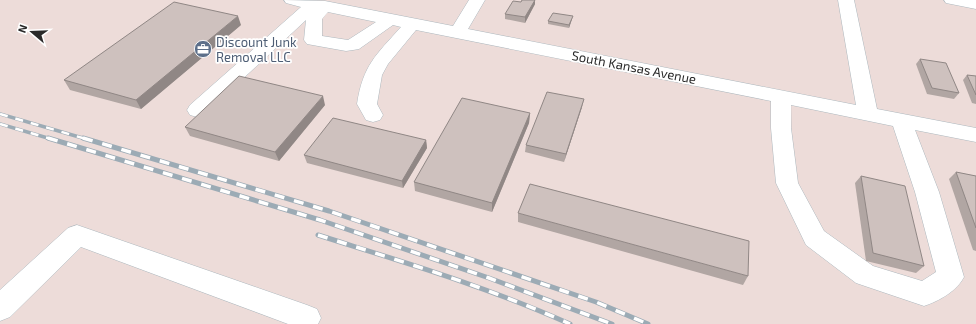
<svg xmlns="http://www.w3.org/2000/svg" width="976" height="324" viewBox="0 0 976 324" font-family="'Exo 2',sans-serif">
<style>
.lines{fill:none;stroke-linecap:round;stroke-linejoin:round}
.minor-casing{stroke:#adb8be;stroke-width:1}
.minor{fill:#fff;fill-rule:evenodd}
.rail-far1-casing{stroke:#9cabb5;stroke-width:3.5}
.rail-casing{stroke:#9cabb5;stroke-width:5}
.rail-far1{stroke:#fff;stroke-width:2.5;stroke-dasharray:8;stroke-linecap:butt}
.rail{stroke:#fff;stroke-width:3.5;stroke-dasharray:10;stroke-linecap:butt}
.wall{fill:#b1a6a3}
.shaded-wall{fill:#908785}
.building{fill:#cec1be;stroke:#908785}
.labels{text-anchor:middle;stroke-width:3.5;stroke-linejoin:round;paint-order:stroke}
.service-label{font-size:13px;fill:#4e5e75;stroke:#fff;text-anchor:start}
.street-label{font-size:13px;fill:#292929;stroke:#fff}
</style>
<rect width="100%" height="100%" fill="#eddcd9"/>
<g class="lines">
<defs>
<g id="minor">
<path d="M284 0 325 1 453 26 469 0H485L468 29 856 105 838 0H854L877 109 976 128V142L915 130 939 192 964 277C957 291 939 301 924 306L856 283 806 245 776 183 771 128V101L416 30 388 64 382 75 377 104 383 115 380 120 373 122 366 120 357 104C363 65 376 55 401 27L393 25 359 49 353 50 346 51 307 44 304 40 306 20 204 115 197 117 190 115 187 110 190 105 301 7 286 3ZM328 12 376 22 348 40 322 36V19ZM791 105 893 126 915 192 936 272 922 281 873 266 824 231 798 183 791 128Z"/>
<path d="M944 0H976V9L946 3Z"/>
<path d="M77 225 307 305 317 309 321 318 318 324H288L81 247 10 317 0 321V290L68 228Z"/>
</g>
</defs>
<use href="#minor" class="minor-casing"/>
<use href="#minor" class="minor"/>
<defs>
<g id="rail-far1">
<path d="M0 114 86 139"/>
<path d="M0 124 51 139"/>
</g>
<g id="rail">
<path d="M48 138 320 220 489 278 612 324"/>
<path d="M83 138 329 211 596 302 648 324"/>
<path d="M318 235C403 262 488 287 570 324"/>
</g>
</defs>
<use href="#rail-far1" class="rail-far1-casing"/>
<use href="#rail" class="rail-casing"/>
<use href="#rail-far1" class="rail-far1"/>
<use href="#rail" class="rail"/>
</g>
<g class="wall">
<path d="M522 0H535V4L525 23 505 19V14L521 2Z"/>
<path d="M572 19 569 28 548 24V21Z"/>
<path d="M241 25 141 109 70 90 64 80Z"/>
<path d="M920 59 959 93 954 99 927 94 916 64Z"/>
<path d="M967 75 976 76V104L972 103 963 80Z"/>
<path d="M325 105 279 161 190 136 185 127Z"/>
<path d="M582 107 564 162 525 152 526 145Z"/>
<path d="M530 113 529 123 492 212 415 191 414 182Z"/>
<path d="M426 140 427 148 403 188 307 163 304 155Z"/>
<path d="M956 172 976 176V251L973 250 949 179Z"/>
<path d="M861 176 924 266 916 273 866 261 855 183Z"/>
<path d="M518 213 748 276 743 285 518 222Z"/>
</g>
<g class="shaded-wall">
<path d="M535 0V4L525 23V17Z"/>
<path d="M238 16 241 25 141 109 136 100Z"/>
<path d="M573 16 569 28V25Z"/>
<path d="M323 96 325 105 279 161 275 152Z"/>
<path d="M584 99 582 107 564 162 566 154Z"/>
<path d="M530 113 529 123 492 212V203Z"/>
<path d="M426 140 427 148 403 188 402 181Z"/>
</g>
<g class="building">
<path d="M522 0H535L525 17 505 14 513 1 521 2Z"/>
<path d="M174 2 238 16 136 100 64 80Z"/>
<path d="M553 13 573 16 569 25 548 21Z"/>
<path d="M920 59 946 63 959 93 932 88Z"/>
<path d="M967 75 976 76V95Z"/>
<path d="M239 76 323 96 275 152 185 127Z"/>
<path d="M547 92 584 99 566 154 526 145Z"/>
<path d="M462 98 530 113 492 203 414 182Z"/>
<path d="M333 118 426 140 402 181 304 155Z"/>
<path d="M956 172 976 176V228Z"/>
<path d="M861 176 905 186 924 266 873 253Z"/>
<path d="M530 184 749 241 748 276 518 213Z"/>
</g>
<defs>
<symbol id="office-disc" viewBox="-11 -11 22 22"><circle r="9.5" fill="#5c6f8a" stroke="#fff"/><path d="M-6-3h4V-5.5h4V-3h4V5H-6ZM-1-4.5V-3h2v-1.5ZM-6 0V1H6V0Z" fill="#fff"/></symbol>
</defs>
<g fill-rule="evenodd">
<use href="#office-disc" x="193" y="39" width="20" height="20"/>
</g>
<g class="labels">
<g class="service-label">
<text x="216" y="47">Discount Junk<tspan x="216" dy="15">Removal LLC</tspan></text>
</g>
<g class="street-label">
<text transform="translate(634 67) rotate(11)" y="5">South Kansas Avenue</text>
</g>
</g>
<g transform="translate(32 32) rotate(289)" stroke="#ffffff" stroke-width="3" paint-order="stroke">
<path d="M0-3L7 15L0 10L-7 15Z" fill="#292929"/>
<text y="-6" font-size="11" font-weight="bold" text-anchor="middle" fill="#292929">N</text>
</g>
</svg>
